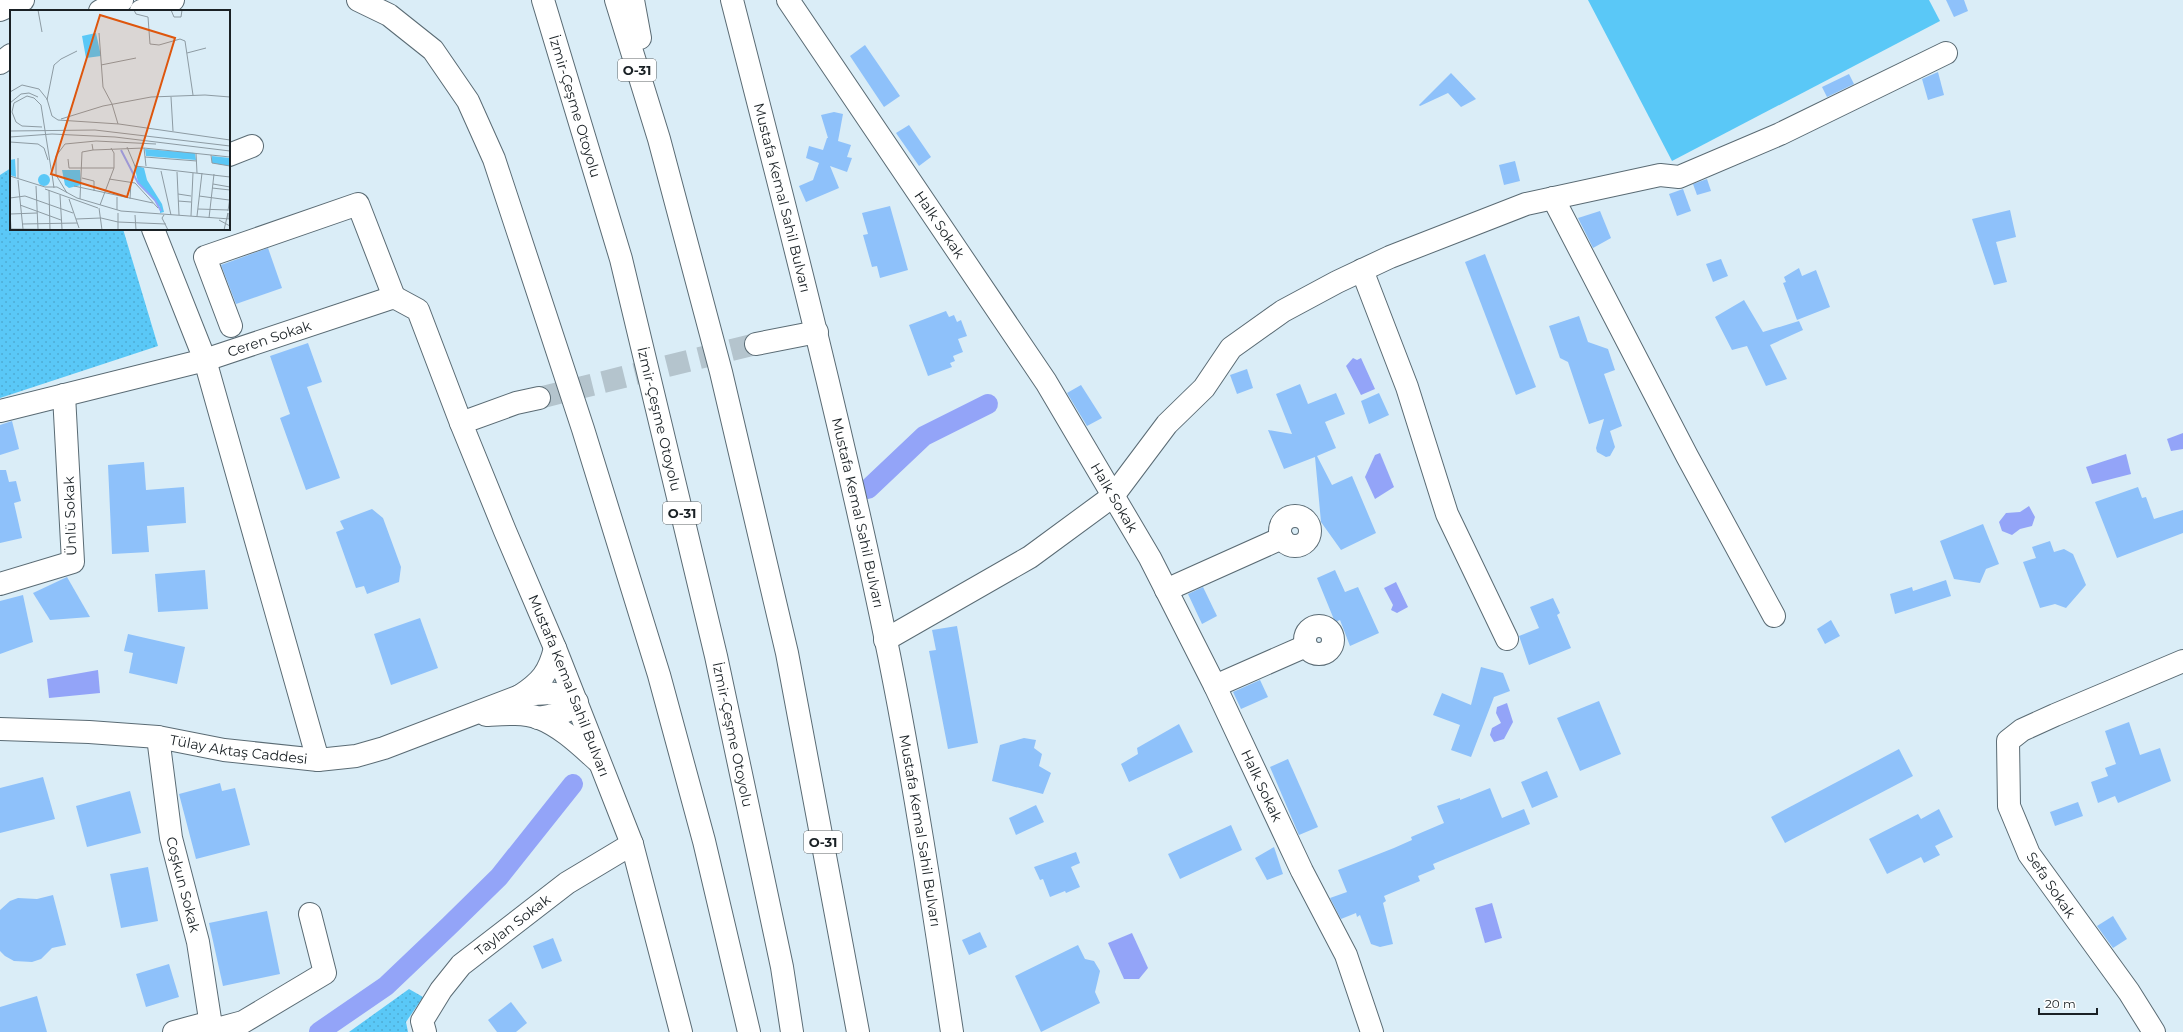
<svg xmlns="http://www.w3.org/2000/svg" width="2183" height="1032" viewBox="0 0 2183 1032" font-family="Montserrat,sans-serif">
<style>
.green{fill:#5ac8f7}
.park{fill:url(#park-dots)}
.water{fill:#93a4f8}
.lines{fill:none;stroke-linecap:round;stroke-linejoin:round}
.canal{stroke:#93a4f8;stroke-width:20}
.building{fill:#8ec1fa}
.minor-tunnel{stroke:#b4c4cd;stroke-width:22;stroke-dasharray:22 11;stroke-linecap:butt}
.minor-casing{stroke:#5a6b74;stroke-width:24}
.major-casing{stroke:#5a6b74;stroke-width:24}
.highway-casing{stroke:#5a6b74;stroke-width:24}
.minor{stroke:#fff;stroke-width:22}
.major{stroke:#fff;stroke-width:22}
.highway{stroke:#fff;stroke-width:22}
.labels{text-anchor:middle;stroke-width:3;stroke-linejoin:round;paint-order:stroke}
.shield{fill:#fff;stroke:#5f6466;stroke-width:1}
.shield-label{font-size:13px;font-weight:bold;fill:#1a2125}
.street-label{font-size:14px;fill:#1a2125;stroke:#fff}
.inset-river{fill:none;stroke:#93a4f8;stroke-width:2}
.inset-road{fill:none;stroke:#8d9ba3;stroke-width:1}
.view{fill:#de560d;fill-opacity:0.15;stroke:#de560d;stroke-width:2}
.inset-edge{fill:none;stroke:#1a2125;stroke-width:2}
</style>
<defs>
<pattern id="park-dots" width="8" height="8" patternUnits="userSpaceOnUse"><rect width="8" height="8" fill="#5ac8f7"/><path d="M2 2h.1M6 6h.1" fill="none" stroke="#4eacd4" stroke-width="1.8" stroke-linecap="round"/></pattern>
</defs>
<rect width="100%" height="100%" fill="#daedf7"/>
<path class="green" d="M1588 0H1929L1940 21 1672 161Z"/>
<g class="park">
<path d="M11 168V229H123L158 346 0 398V175Z"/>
<path d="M409 989 423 997 406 1022 408 1032H349Z"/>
</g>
<g class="water">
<path d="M1353 358 1357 360 1361 358 1375 389 1361 395 1346 366Z"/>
<path d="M2183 433V449L2171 451 2167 439Z"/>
<path d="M1380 453 1394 487 1375 499 1365 477 1375 455Z"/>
<path d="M2126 454 2131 474 2092 484 2086 467Z"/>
<path d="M2029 506 2035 517 2032 526 2020 529 2012 535 2002 531 1999 522 2006 513 2020 512Z"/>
<path d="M1396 582 1408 607 1397 613 1391 610 1393 605 1384 588Z"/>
<path d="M98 670 100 693 49 698 47 679Z"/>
<path d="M1507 703 1513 722 1504 739 1494 742 1490 735 1492 728 1501 723 1496 713 1497 707Z"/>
<path d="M1492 903 1502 938 1485 943 1475 908Z"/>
<path d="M1132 933 1148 968 1139 979H1124L1108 943Z"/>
</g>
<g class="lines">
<g class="canal">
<path d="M868 489 924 436 988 404"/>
<path d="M319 1032 386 986 449 926 499 877 573 784"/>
</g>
</g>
<g class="building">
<path d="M1946 0H1964L1968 11 1954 17Z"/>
<path d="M865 45 900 96 884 107 850 56Z"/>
<path d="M1938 72 1944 95 1928 100 1922 79Z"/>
<path d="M1451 73 1476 99 1461 107 1448 93 1420 106 1419 105Z"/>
<path d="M1849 74 1854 84 1827 97 1822 87Z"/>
<path d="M834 112 843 114 838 141 851 145 847 157 852 158 847 172 830 166 839 188 806 202 799 186 813 180 819 163 806 158 809 146 823 150 827 138H828L821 115Z"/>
<path d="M909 125 931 157 919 166 896 133Z"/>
<path d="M1515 161 1520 181 1504 185 1499 165Z"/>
<path d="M1707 179 1711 191 1697 195 1693 184Z"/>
<path d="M1683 189 1691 211 1677 216 1669 194Z"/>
<path d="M890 206 908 270 880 278 877 266 872 267 863 235 868 234 862 213Z"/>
<path d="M2010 210 2016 237 1996 242 2007 282 1994 285 1972 219Z"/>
<path d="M1600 211 1611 238 1593 248 1578 218Z"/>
<path d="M268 248 282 288 236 304 221 265Z"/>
<path d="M1485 254 1536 387 1516 395 1465 262Z"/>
<path d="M1721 259 1728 276 1713 282 1706 264Z"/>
<path d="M1799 268 1802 276 1816 270 1830 307 1797 320 1783 283 1786 282 1784 277Z"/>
<path d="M1744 300 1763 332 1799 321 1803 330 1770 345 1787 379 1766 386 1747 346 1732 350 1715 317Z"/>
<path d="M946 311 949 317 954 315 957 322 961 320 967 336 958 339 963 352 953 356 955 361 950 363 952 367 928 376 909 325Z"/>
<path d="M1579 316 1588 342 1608 349 1615 370 1604 374 1622 426 1610 431 1615 447 1610 456 1606 457 1597 452 1596 448 1604 419 1589 424 1568 362 1560 358 1549 326Z"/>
<path d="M308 343 322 382 307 387 340 478 306 490 280 418 290 414 270 356Z"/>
<path d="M1247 369 1253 388 1237 394 1230 375Z"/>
<path d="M1300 384 1308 404 1336 393 1345 414 1325 422 1336 448 1317 456 1332 485 1352 476 1376 533 1341 550 1321 522 1315 457 1284 469 1268 430 1292 434 1276 394Z"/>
<path d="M1081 385 1102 418 1087 426 1067 393Z"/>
<path d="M1379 393 1389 415 1369 424 1361 401Z"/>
<path d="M12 421 19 449 0 455V425Z"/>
<path d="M144 462 146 490 184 487 186 523 147 526 149 552 112 554 108 465Z"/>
<path d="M0 470H6L9 482 16 481 21 501 14 503 22 538 0 543Z"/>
<path d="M2138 487 2142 498 2146 497 2154 519 2183 510V533L2117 558 2095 502Z"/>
<path d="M372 509 383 518 401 567 399 582 367 594 364 586 356 588 336 532 344 529 340 521Z"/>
<path d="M1983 524 1999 564 1986 569 1980 583 1954 579 1940 541Z"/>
<path d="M2050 541 2054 552 2064 549 2073 554 2086 585 2066 608 2055 604 2040 608 2023 562 2036 558 2032 547Z"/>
<path d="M205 570 208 609 158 612 155 574Z"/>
<path d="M1335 570 1345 592 1358 587 1379 633 1350 646 1340 620 1335 622 1317 578Z"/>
<path d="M67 577 90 617 50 620 33 593Z"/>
<path d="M1946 580 1951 596 1895 614 1890 594 1912 587 1913 591Z"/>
<path d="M1203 587 1217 616 1202 624 1188 594Z"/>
<path d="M23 595 33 642 0 654V601Z"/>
<path d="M1553 598 1560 613 1557 615 1571 648 1529 665 1519 636 1539 628 1530 607Z"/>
<path d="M420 618 438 668 391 685 374 634Z"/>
<path d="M1831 620 1840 636 1825 644 1817 629Z"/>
<path d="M957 626 978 743 948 749 929 651 936 650 932 630Z"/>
<path d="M128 634 185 647 177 684 129 673 133 653 124 651Z"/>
<path d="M1481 667 1503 673 1510 691 1494 697 1471 757 1451 750 1460 725 1433 715 1442 693 1471 705Z"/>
<path d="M1260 680 1268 697 1241 709 1233 692Z"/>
<path d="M1599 701 1621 754 1580 771 1557 718Z"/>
<path d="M2129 722 2140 755 2160 748 2171 781 2118 803 2115 796 2098 803 2091 782 2108 776 2105 768 2116 764 2105 731Z"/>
<path d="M1179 724 1193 752 1129 782 1121 764 1138 754 1137 748Z"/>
<path d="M1024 738 1036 740 1034 748 1042 754 1039 766 1051 773 1043 794 992 781 1000 745Z"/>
<path d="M1899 749 1913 776 1785 843 1771 817Z"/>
<path d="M1288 759 1318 827 1299 835 1270 767Z"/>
<path d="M1547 771 1558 797 1532 808 1521 782Z"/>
<path d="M43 777 55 819 0 833V788Z"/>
<path d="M220 783 222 791 235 788 250 845 196 859 179 794Z"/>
<path d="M1490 788 1502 818 1524 809 1530 824 1433 864 1435 869 1418 876 1420 881 1384 896 1386 901 1383 903 1393 944 1380 947 1371 944 1360 915 1357 917 1356 913 1341 919 1330 898 1347 892 1338 870 1394 848 1412 840 1411 837 1444 823 1437 806 1460 798V800Z"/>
<path d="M130 791 141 833 87 847 76 806Z"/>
<path d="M2078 802 2083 816 2055 826 2050 812Z"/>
<path d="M1036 805 1044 822 1016 835 1009 818Z"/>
<path d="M1939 809 1953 837 1935 846 1940 855 1924 863 1921 857 1887 874 1869 839 1918 814 1921 819Z"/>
<path d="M1231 825 1242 850 1180 879 1168 854Z"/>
<path d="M1274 847 1283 874 1267 880 1255 858Z"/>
<path d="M1076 852 1080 863 1071 867 1080 887 1066 893 1065 891 1050 897 1043 879 1040 880 1034 867Z"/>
<path d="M148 867 158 921 121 928 110 874Z"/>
<path d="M53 895 66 945 52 948 41 959 32 962 14 961 5 956 0 951V910L10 901 18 898 37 899Z"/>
<path d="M267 911 280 974 223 986 209 923Z"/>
<path d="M2113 916 2127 939 2113 948 2097 926Z"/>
<path d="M980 932 987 947 969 955 962 940Z"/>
<path d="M553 938 562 961 542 969 533 946Z"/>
<path d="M1078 945 1085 959 1094 961 1100 971 1095 992 1100 1003 1041 1032 1015 976Z"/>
<path d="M169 964 179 997 146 1007 136 974Z"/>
<path d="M37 996 47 1032H0V1007Z"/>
<path d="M511 1002 527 1023 516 1032H497L488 1020Z"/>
</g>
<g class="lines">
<path class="minor-tunnel" d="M539 398 756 344"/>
<defs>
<g id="minor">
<path id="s1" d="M788 0 1046 382 1150 558 1215 686 1302 871 1346 955 1372 1032"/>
<path d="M229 155 252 146"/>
<path d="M1553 198 1687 456 1774 616"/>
<path d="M153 229 205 360 318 760"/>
<path d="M1362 270 1407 387 1447 514 1507 639"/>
<path d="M231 326 205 257 358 204 394 297"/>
<path d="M756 344 817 332"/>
<path id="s2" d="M539 398 516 403 461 423 505 531 555 648 632 844 681 1032"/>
<path id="s3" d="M0 411 205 360 394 297 418 310 461 423"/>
<circle cx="1295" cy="531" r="15"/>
<path d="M0 584 73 562 64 395"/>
<path d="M1166 590 1282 538"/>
<circle cx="1319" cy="640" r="14"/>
<path d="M885 640 1030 557 1113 496 1167 424 1204 388 1231 348 1283 311 1337 282 1390 257 1526 204 1660 175 1679 177 1780 134 1946 53"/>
<path d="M1215 686 1306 646"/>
<path d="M520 696C542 693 557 690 577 702 567 715 553 715 538 718"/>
<path d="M486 715C503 714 523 712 539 718 562 727 581 746 599 762"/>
<path id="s4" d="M0 729 89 732 158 737 224 750 318 760 356 756 384 748 520 696C541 682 549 673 555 648"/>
<path id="s5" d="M158 737 171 838 198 942 212 1032"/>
<path d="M213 1030 243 1022 325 973 310 914"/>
<path d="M174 1032 211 1022"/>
<path id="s6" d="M425 1032 422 1021 441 990 461 965 567 883 632 844"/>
<path d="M2154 1032 2129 992 2029 854 2009 806 2008 741 2022 730 2055 715 2183 661"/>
</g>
<g id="major">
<path id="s7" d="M732 0C788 218 844 435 889 655 914 780 933 906 952 1032"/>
</g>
<g id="highway">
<path d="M358 0 389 15 433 50 468 101 494 159 583 429 659 675 704 841 749 1032"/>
<path id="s8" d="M543 0 621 259 716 656 782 967 792 1032"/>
<path d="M616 0 659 139 721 372 787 653 858 1032"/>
<path d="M633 0 640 38"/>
<path d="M0 10 23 0"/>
<path d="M100 11 122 0"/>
<path d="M141 11 173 0"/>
<path d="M0 63 11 55"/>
</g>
</defs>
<use href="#minor" class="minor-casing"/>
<use href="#major" class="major-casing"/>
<use href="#highway" class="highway-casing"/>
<use href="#minor" class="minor"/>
<use href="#major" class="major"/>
<use href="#highway" class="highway"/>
</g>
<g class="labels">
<g class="shield">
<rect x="618" y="59" width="38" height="22" rx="3"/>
<rect x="663" y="502" width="38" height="22" rx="3"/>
<rect x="804" y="831" width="38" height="22" rx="3"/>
</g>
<g class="shield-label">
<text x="637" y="75">O-31</text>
<text x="682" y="518">O-31</text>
<text x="823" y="847">O-31</text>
</g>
<g class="street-label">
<text dy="5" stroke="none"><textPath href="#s8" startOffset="111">İzmir-Çeşme Otoyolu</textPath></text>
<text dy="5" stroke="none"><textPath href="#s7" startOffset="204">Mustafa Kemal Sahil Bulvarı</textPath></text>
<text dy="5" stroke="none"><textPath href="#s1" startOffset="271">Halk Sokak</textPath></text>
<text dy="5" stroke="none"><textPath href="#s3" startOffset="279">Ceren Sokak</textPath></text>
<text dy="5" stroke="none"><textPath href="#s8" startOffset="435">İzmir-Çeşme Otoyolu</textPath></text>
<text dy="5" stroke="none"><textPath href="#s1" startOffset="595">Halk Sokak</textPath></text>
<text dy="5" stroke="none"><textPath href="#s7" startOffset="528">Mustafa Kemal Sahil Bulvarı</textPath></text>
<text transform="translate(70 516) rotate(-92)" y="5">Ünlü Sokak</text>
<text dy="5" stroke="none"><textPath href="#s2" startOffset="366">Mustafa Kemal Sahil Bulvarı</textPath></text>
<text dy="5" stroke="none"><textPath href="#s8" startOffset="759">İzmir-Çeşme Otoyolu</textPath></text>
<text dy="5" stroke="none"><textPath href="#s4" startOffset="240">Tülay Aktaş Caddesi</textPath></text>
<text dy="5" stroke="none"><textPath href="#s1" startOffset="919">Halk Sokak</textPath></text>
<text dy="5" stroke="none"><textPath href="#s7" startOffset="852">Mustafa Kemal Sahil Bulvarı</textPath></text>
<text dy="5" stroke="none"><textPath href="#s5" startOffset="150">Coşkun Sokak</textPath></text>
<text transform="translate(2051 885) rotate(56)" y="5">Sefa Sokak</text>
<text dy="5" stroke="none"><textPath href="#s6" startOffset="145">Taylan Sokak</textPath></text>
</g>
</g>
<g transform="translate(10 10)">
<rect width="220" height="220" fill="#daedf7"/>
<path d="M86 23 91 46 76 48 72 26Z" fill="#5ac8f7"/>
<path d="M135 139 185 143 186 150 136 146ZM202 146 220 148V156L202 153ZM5 149 6 167 0 165V150ZM124 155 134 158 137 170 152 194 154 202 150 203V197L128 172ZM52 160H70L71 175 59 178 55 175ZM28 170a6 6 0 1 1 12 0a6 6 0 1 1-12 0Z" fill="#5ac8f7"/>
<path class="inset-river" d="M111 140 128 173 145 190 151 201"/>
<path class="inset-road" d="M28 0 32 22M124 0 126 4 138 7 140 34 149 35 170 29 175 31 183 85M161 0 164 7H171L172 0M89 23 93 77 102 94 108 114M177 43 196 38M91 55 126 48M0 82 12 75 29 79 37 89 42 106 48 110 109 114 220 130M161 87 163 121M37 90 44 55 51 49 67 41M0 93 11 84 19 83 28 87M51 109 93 96 141 87 195 85 220 87M32 117 12 116 6 112 2 102 4 93 17 86 24 88 31 95 42 165M0 121 85 120 220 136M0 127 42 124 105 127 220 141M0 132 28 134 34 138 38 150M82 134 83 140 134 138 220 147M117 137 125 156 220 167M134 138 136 156M186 143 187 163M201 145 202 153 220 156M135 147 187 151M8 148V168M58 149 59 158H104M151 161 161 205M167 162 169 205M42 164 44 178M0 166 35 177H47L67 188 111 201 220 209M72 168 84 171V181M99 169 125 173 148 198M8 170 13 219M203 174 220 177M26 176 28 219M64 176 143 193M202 178 220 180M35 179 88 198M39 180 40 220M57 183 46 165V146L55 134 86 131 146 134M168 184 181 186M50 185 52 219M189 186 219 190M0 188 15 186 63 203M59 189 69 218M70 189 72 142 83 140M120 189 121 172M168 191 181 192M10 195 51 210M90 195 104 158V143L101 138M89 198 92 220M188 199 218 200M107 200V187M218 201 220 187M0 202 1 219M108 203V220M0 204 27 203M125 205 126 220M154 205 152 208 158 220M181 206 183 163M187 206 192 163M199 208 204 164M66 209 91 208 108 212 156 214M209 210 220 216M12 214 67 213M0 219 91 220M166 220H189M214 220 218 203V209"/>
<path class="view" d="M90 5 165 28 117 187 41 164Z"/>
<rect width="220" height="220" class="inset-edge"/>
</g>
<path d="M2039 1008v6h58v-6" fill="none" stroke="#1a2125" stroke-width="2"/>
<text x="2045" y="1008" font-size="12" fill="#1a2125" stroke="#ffffff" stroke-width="3" paint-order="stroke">20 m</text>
</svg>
